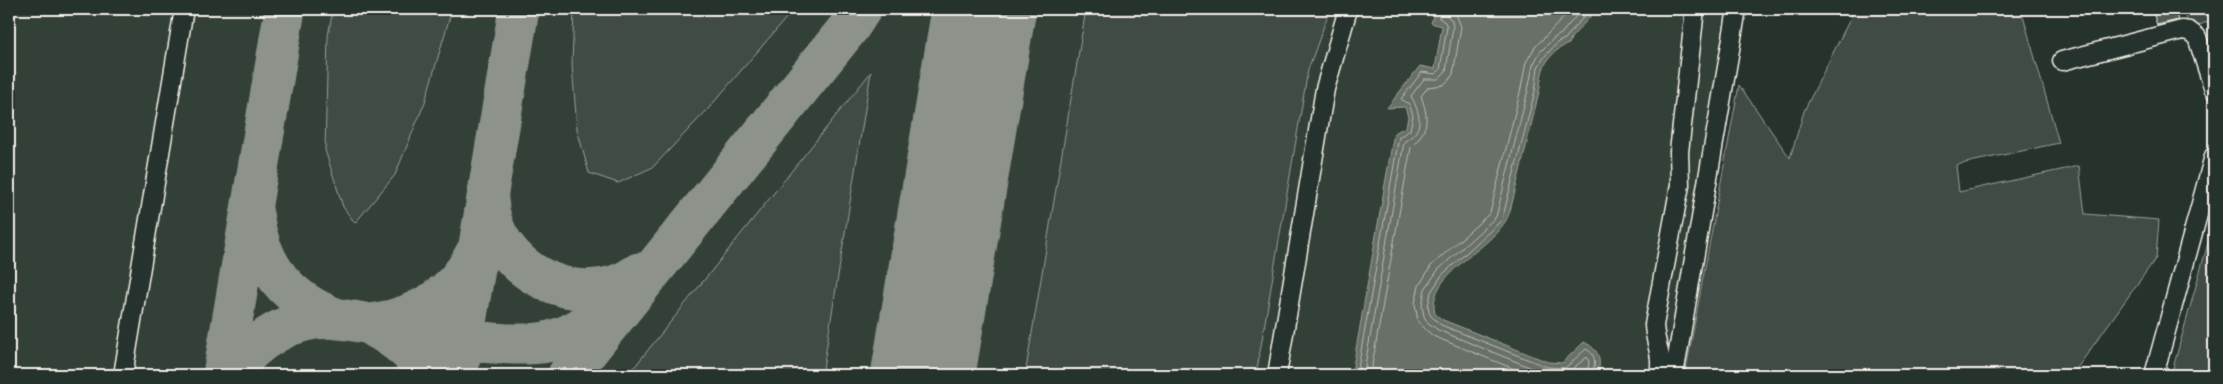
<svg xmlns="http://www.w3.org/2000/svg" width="2223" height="384" viewBox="0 0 2223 384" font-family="Caveat,sans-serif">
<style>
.built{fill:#333f39}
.green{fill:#414b45;stroke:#9a9e96}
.water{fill:#676f68;stroke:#9fa39b}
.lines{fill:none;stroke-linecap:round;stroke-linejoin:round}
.shore{stroke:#bcbdb5;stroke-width:1}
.taxiway{stroke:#8d928a;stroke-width:41}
.runway{stroke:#8d928a;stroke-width:104}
.building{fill:#525c55;stroke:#f4f1e8}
.minor-casing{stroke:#f4f1e8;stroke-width:21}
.minor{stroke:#26332d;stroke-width:18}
</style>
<rect width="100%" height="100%" fill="#26332d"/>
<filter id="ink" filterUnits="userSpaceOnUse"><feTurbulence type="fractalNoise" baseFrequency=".02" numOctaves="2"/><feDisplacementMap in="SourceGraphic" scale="10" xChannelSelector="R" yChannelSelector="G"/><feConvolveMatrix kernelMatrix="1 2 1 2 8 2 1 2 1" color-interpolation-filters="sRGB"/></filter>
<g filter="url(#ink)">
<path class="built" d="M9 9H1732L1669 375H9Z"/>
<g class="green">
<path d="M333 9H452L425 102 395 175 355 223 343 207 325 150 328 36Z"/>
<path d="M574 9H794L708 109 653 167 618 183 589 173 577 129 572 65Z"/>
<path d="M1086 9H1330L1308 70 1256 375H1025Z"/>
<path d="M1855 9H2021L2059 143 1956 165 1959 192 2079 166 2085 214 2159 220 2156 258 2072 375H1685L1739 85 1790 158 1804 111Z"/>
<path d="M2183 9H2214V19L2190 29Z"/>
<path d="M871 72 822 375H628Z"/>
<path d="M2213 225 2214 375H2171Z"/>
</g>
<path class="water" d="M1436 9H1597L1571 38 1569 44C1558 47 1546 59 1543 70 1540 78 1541 87 1538 96 1529 134 1520 173 1510 211 1499 249 1425 270 1435 314L1443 320 1548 362 1562 363 1584 342C1600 350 1601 359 1598 375H1359L1352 372 1394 133 1406 127 1408 117 1405 107 1387 108 1420 66 1435 69 1442 26 1431 23Z"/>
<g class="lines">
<g class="shore">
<path d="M1582 9 1561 34 1554 38 1540 52 1533 65 1528 90 1496 217 1438 270 1425 289 1422 306 1424 316 1427 322 1438 330 1544 373 1566 374 1587 357 1589 362 1587 375"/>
<path d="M1590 9 1565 39 1558 42 1545 56 1538 67 1535 91 1502 220 1442 275 1431 292 1428 306 1430 315 1441 325 1547 367 1565 368 1586 349C1598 355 1594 365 1593 375"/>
<path d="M1360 375 1358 368 1399 137 1410 130 1413 115 1409 104 1401 99 1422 72 1435 74 1440 70 1447 27 1445 22 1439 18 1440 9"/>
<path d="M1366 375 1365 366 1404 142C1407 139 1412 137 1414 134 1424 123 1417 107 1411 96L1424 79H1438L1446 71 1453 27 1452 21 1446 14V9"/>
<path d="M1374 375 1372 365 1411 147C1429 130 1429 118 1421 96L1428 87 1443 85 1449 80 1453 74 1461 27 1454 9"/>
<path d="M1529 375 1433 336 1418 322 1415 303 1419 286 1431 266 1490 213 1521 88 1526 62 1535 47 1572 9"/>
</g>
<g class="taxiway">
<path d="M488 199C491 270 580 316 639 273"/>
<path d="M253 214C260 267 288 301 338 319"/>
<path d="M377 323C419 316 456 294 475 254"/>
<path d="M376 328C398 340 415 354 429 375"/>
<path d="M223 375 285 9"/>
<path d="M230 375C254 339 295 314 339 319 357 321 375 325 392 328 426 334 459 340 493 343 514 344 534 346 554 340 575 334 592 321 609 308"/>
<path d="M457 375 519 9"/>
<path d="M568 375 850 26 861 9"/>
</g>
<path class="runway" d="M923 375 984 9"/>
</g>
<path class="building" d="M2152 9H2174L2178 20 2157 25Z"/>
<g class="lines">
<defs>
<g id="minor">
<path d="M2062 61 2182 30 2189 31 2197 37 2214 90"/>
<path d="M123 375 184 9"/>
<path d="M1277 375 1325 89 1348 9"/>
<path d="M1659 375C1663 353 1655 345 1654 325L1680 185 1679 152 1695 9"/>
<path d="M1674 375 1737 9"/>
<path d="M2154 375 2214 156"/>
</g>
</defs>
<use href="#minor" class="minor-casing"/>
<use href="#minor" class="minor"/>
</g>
</g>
<rect width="2223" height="384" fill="none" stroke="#26332d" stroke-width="30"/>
<rect x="15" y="15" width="2193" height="354" fill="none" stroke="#f4f1e8" stroke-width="2" filter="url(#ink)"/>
</svg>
